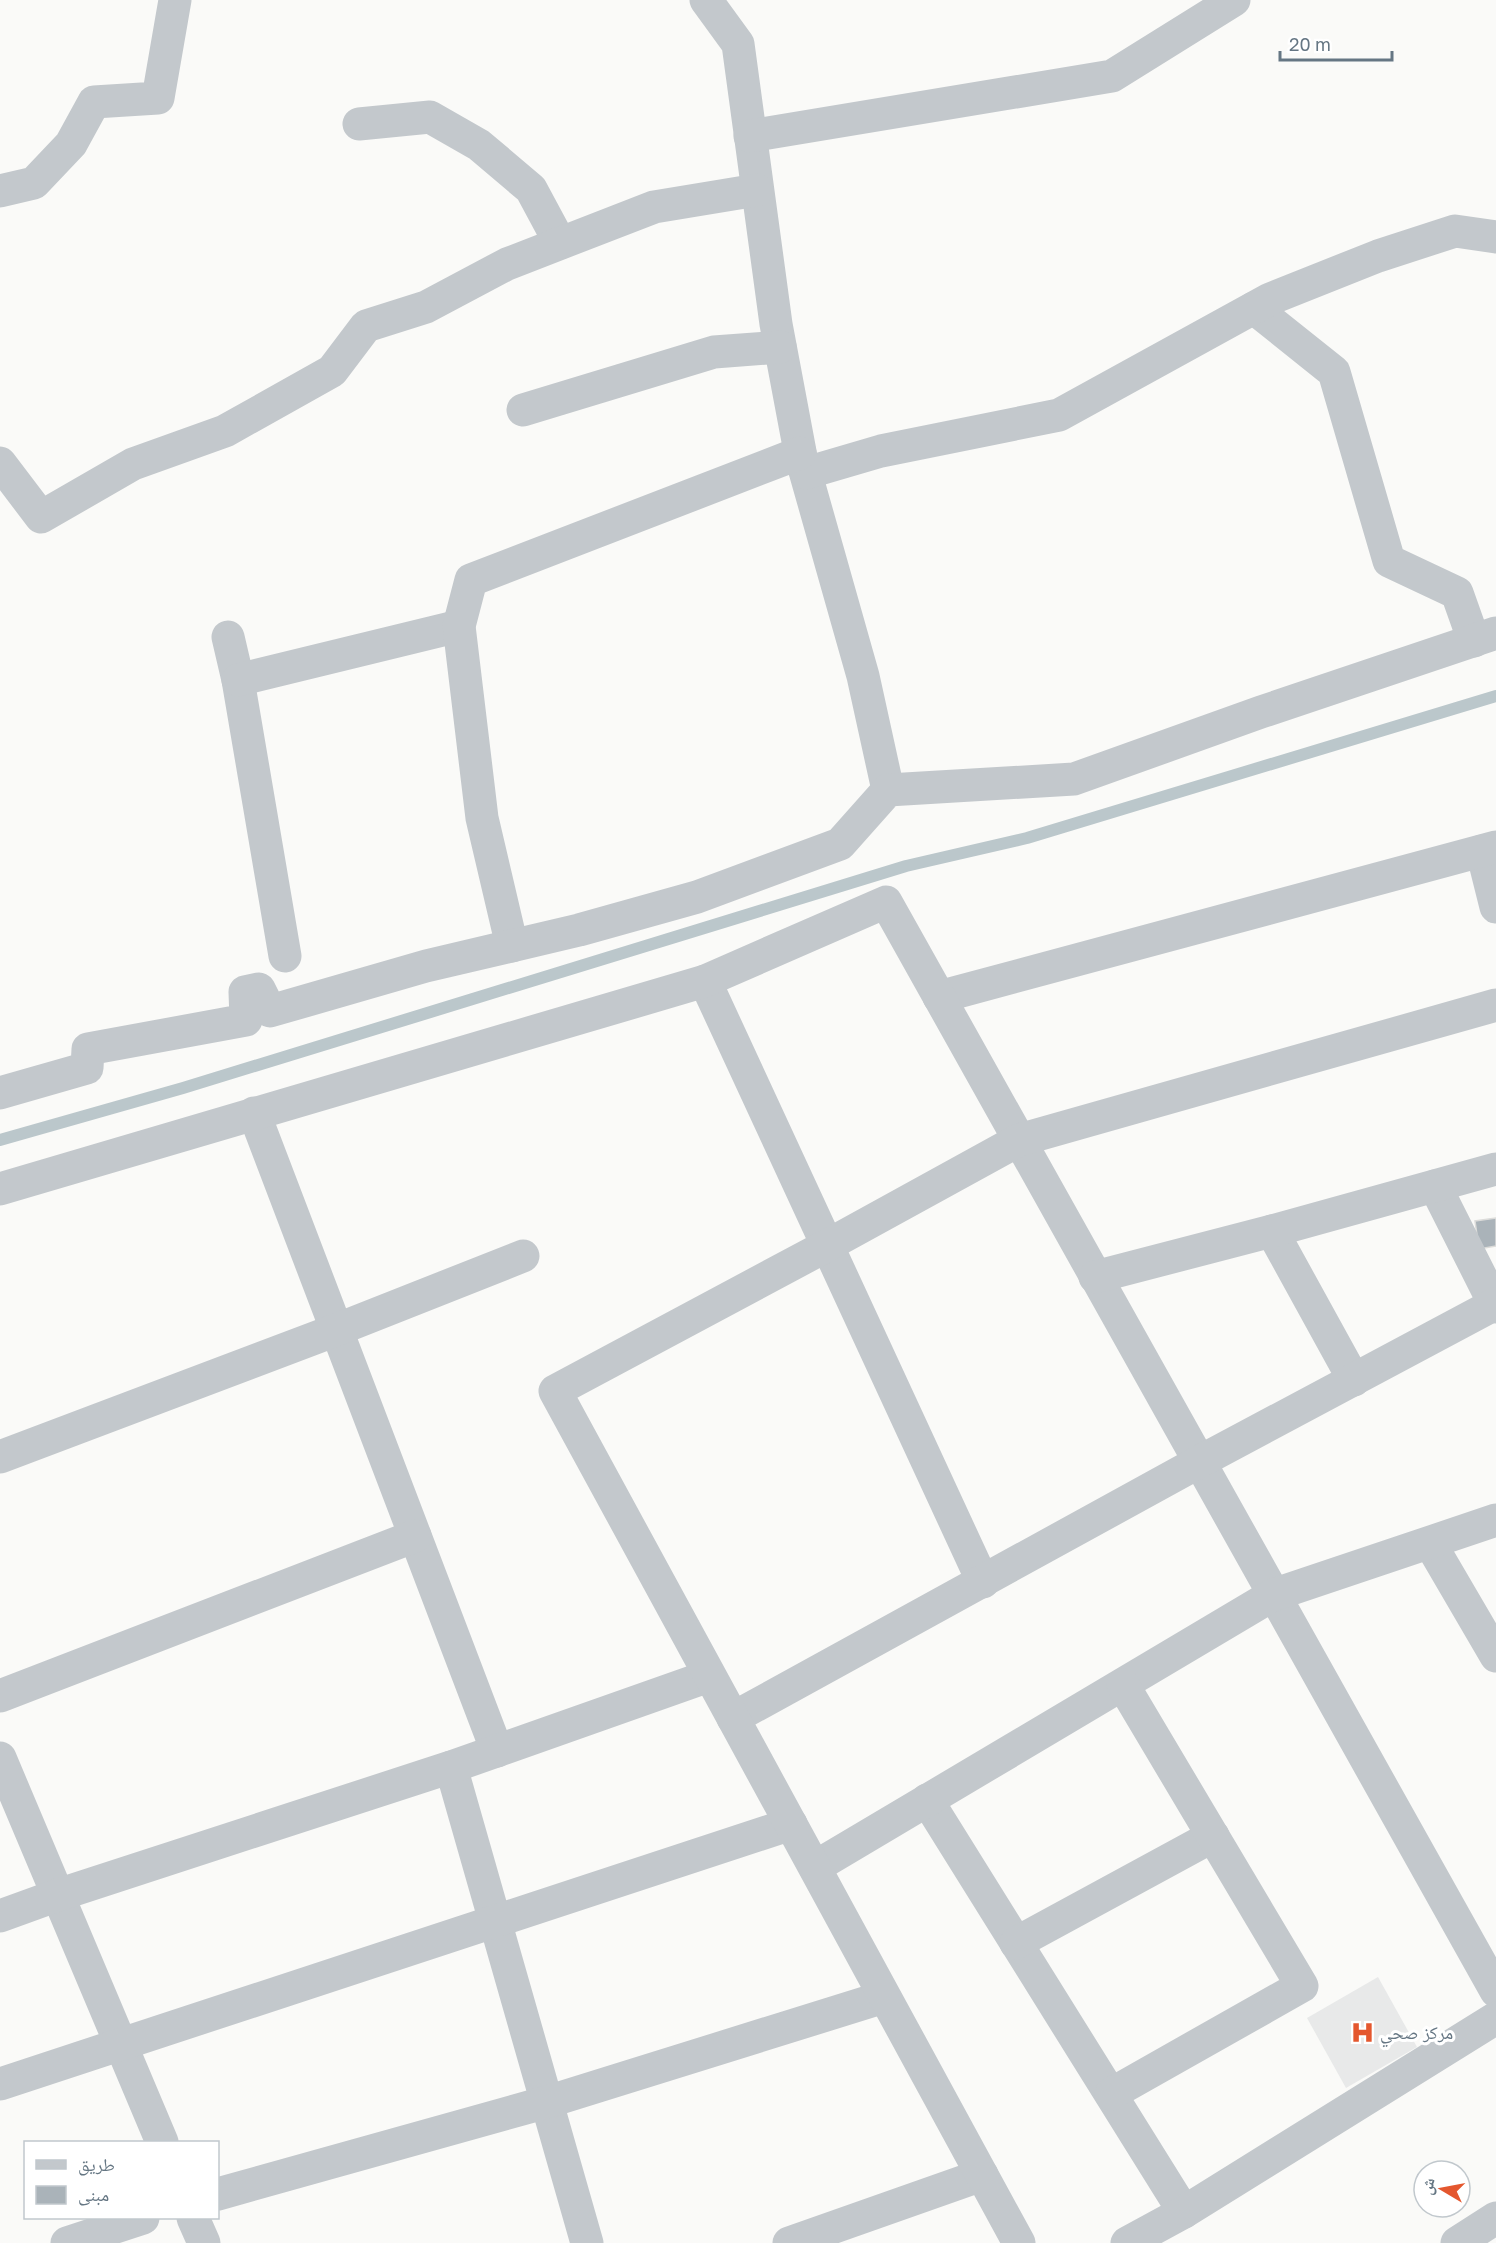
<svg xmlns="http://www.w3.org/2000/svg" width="1496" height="2243" viewBox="0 0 1496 2243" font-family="'Golos Text','Noto Naskh Arabic',sans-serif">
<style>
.built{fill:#e8e9e9}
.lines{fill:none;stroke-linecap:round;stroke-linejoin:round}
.stream{stroke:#bbc7cb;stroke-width:12}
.building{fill:#aab3b9;stroke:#dcdcda;stroke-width:1.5}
.minor{stroke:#c3c8cc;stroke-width:33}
.labels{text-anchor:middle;stroke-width:6;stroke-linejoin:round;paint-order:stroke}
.poi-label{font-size:18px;fill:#657683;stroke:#fff;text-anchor:start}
</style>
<rect width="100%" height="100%" fill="#fafaf8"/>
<path class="built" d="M1378 1977 1417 2047 1346 2088 1307 2018Z"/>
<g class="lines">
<path class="stream" d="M0 1140 183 1088 906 866 1027 838 1496 696"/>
</g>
<path class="building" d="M1496 1218V1246L1479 1249 1475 1221Z"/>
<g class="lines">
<g class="minor">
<path d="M706 0 738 44 776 324 801 457 863 676 888 790"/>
<path d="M359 124 430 117 479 145 531 189 560 243"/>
<path d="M750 136 1112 76 1234 0"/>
<path d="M0 191 34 183 71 144 94 102 158 98 175 0"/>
<path d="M1254 308 1334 372 1389 561 1457 593 1474 641"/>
<path d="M523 410 714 352 780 347"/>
<path d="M0 463 41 517 133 464 225 431 332 371 366 326 426 307 507 264 654 207 757 190"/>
<path d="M806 473 881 451 1059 415 1270 299 1378 256 1455 231 1496 237"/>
<path d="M228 637 238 680 285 956"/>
<path d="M238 680 459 626"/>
<path d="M1482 851 1496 907"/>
<path d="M512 946 482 818 459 626 471 580 800 453"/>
<path d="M705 981 983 1582"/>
<path d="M939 997 1496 847"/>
<path d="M0 1093 87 1068 88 1049 246 1020 245 992 259 989 270 1011 426 966 579 930 697 897 840 844 888 790 1074 779 1261 712 1496 633"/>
<path d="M254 1113 497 1751"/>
<path d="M1435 1186 1496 1307"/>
<path d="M0 1189 705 981 886 902 1496 1991"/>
<path d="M1272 1231 1354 1380"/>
<path d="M1095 1277 1272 1231 1496 1169"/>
<path d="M0 1457 336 1330 523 1256"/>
<path d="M1430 1543 1496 1656"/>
<path d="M0 1696 415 1536"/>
<path d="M733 1718 1199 1462 1495 1304"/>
<path d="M0 1758 162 2142"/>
<path d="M451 1767 587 2243"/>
<path d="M927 1800 1184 2212"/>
<path d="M815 1867 1273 1595 1496 1520"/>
<path d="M0 1916 58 1895 451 1767 709 1676"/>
<path d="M1016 1943 1213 1836"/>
<path d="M0 2084 791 1824"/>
<path d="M1111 2094 1302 1986 1123 1685"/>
<path d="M218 2194 547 2102 884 1997"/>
<path d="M193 2218 204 2243"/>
<path d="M67 2243 143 2218"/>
<path d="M789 2243 982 2175"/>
<path d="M1019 2243 555 1391 828 1245 1019 1140 1496 1005"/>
<path d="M1127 2243 1184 2212 1496 2018"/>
<path d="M1457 2243 1496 2218"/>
</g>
</g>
<defs>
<symbol id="hospital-bare" viewBox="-9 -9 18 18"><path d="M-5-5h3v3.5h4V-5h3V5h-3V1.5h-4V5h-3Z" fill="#e4572e" stroke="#fff" stroke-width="2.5" paint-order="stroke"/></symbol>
</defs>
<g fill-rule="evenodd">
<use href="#hospital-bare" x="1346" y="2016" width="33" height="33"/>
</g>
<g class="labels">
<g class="poi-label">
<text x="1380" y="2039">مركز صحي</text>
</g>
</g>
<rect x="24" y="2141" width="195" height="78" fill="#ffffff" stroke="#c1c8cd" stroke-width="1.5"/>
<rect x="36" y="2160" width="30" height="9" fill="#c3c8cc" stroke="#c1c8cd" stroke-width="1.5"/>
<text x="78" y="2171" font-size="18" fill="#657683">طريق</text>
<rect x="36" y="2186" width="30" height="18" fill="#aab3b9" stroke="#c1c8cd" stroke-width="1.5"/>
<text x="78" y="2201" font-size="18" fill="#657683">مبنى</text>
<g transform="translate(1442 2189) rotate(280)"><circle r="28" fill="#ffffff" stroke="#c1c8cd" stroke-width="1.5"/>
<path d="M0-4.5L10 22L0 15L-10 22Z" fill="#e4572e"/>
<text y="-9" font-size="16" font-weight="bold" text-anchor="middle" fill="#657683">ش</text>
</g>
<path d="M1280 51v9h112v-9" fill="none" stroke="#657683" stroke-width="3"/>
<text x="1289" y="51" font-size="18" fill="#657683" stroke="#ffffff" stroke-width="4.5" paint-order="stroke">20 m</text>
</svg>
